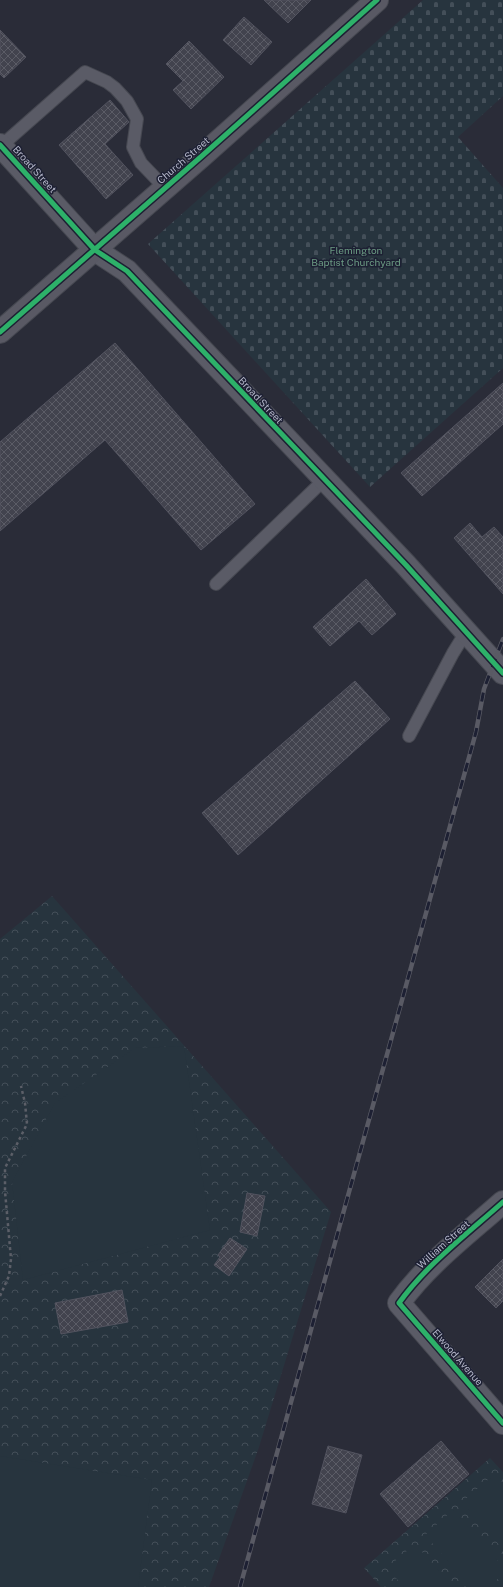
<svg xmlns="http://www.w3.org/2000/svg" width="503" height="1587" viewBox="0 0 503 1587" font-family="'Public Sans',sans-serif">
<style>
.cemetery{fill:url(#cemetery-stones)}
.park{fill:url(#park-crowns)}
.pitch{fill:#27343e}
.building{fill:url(#building-cross-hatch);stroke:#52535f}
.lines{fill:none;stroke-linecap:round;stroke-linejoin:round}
.lane-casing{stroke:#464851;stroke-width:14}
.street-casing{stroke:#464851;stroke-width:24}
.secondary-casing{stroke:#464851;stroke-width:24}
.path{stroke:#5c5f68;stroke-width:2.5;stroke-dasharray:3 3;stroke-linecap:butt}
.lane{stroke:#5a5b66;stroke-width:12}
.street{stroke:#5a5b66;stroke-width:22}
.secondary{stroke:#595964;stroke-width:22}
.rail-casing{stroke:#595a64;stroke-width:4.5}
.rail{stroke:#1d2033;stroke-width:3;stroke-dasharray:9;stroke-linecap:butt}
.cycleway-casing{stroke:#1d2033;stroke-width:8}
.cycleway{stroke:#2db169;stroke-width:5}
.labels{text-anchor:middle;stroke-width:3;stroke-linejoin:round;paint-order:stroke}
.street-label{font-size:10px;fill:#b4b6c9;stroke:#1d2033}
.park-label{font-size:10px;fill:#6b9a83;stroke:#1d2033}
</style>
<defs>
<pattern id="cemetery-stones" width="16" height="16" patternUnits="userSpaceOnUse"><rect width="16" height="16" fill="#27343e"/><path d="M2 7V4a2 2 0 0 1 4 0v3zM10 15v-3a2 2 0 0 1 4 0v3z" fill="#444f59"/></pattern>
<pattern id="park-crowns" width="20" height="18" patternUnits="userSpaceOnUse"><rect width="20" height="18" fill="#27343e"/><path d="M2 6a3 3 0 1 1 6 0M12 15a3 3 0 1 1 6 0" fill="none" stroke="#444f59"/></pattern>
<pattern id="building-cross-hatch" width="8" height="8" patternUnits="userSpaceOnUse"><rect width="8" height="8" fill="#42434e"/><path d="M0 0l8 8M0 8l8-8" fill="none" stroke="#5b5c66"/></pattern>
</defs>
<rect width="100%" height="100%" fill="#2a2c38"/>
<path class="cemetery" d="M423 0H503V96L458 137 503 188V368L370 487 148 244Z"/>
<g class="park">
<path d="M52 896 331 1212 259 1447 209 1587H0V939Z"/>
<path d="M490 1458 503 1472V1587H381L364 1568Z"/>
</g>
<g class="pitch">
<path d="M184 1046 210 1230 23 1280 12 1182 55 1103 135 1048Z"/>
<path d="M0 1456 152 1480 138 1587H0Z"/>
<path d="M490 1478 503 1492V1549L462 1502Z"/>
<path d="M453 1510 503 1567V1574L489 1587H471L425 1535Z"/>
<path d="M415 1544 453 1587H404L387 1568Z"/>
</g>
<g class="building">
<path d="M264 0H311L288 23Z"/>
<path d="M244 17 272 42 251 65 223 40Z"/>
<path d="M0 30 26 57 4 78 0 74Z"/>
<path d="M189 41 224 77 191 109 173 90 183 81 166 64Z"/>
<path d="M110 100 129 122 105 144 133 175 106 199 59 145Z"/>
<path d="M115 343 255 504 201 550 105 440 0 531V442Z"/>
<path d="M503 383V424L422 496 401 473Z"/>
<path d="M470 523 482 537 494 527 503 537V594L454 538Z"/>
<path d="M366 579 396 614 372 635 359 621 330 646 313 627Z"/>
<path d="M355 681 390 719 238 855 202 813Z"/>
<path d="M247 1193 265 1196 257 1236 240 1232Z"/>
<path d="M230 1238 247 1249 229 1276 214 1265 220 1257 218 1255Z"/>
<path d="M503 1259V1301L496 1308 475 1287Z"/>
<path d="M122 1290 128 1322 61 1334 55 1303Z"/>
<path d="M441 1441 469 1474 408 1527 380 1494Z"/>
<path d="M328 1446 362 1455 346 1513 312 1504Z"/>
</g>
<g class="lines">
<defs>
<g id="lane">
<path d="M1 146 85 72 107 82 115 88 127 101 137 119 133 147 141 163 165 188"/>
<path d="M216 584 324 480"/>
<path d="M409 736 453 653 466 632"/>
</g>
<g id="street">
<path d="M0 145 95 250 127 271 406 565 503 673"/>
<path d="M503 1202C467 1234 427 1264 399 1303L503 1423"/>
</g>
<path id="secondary" d="M0 332 203 155 377 0"/>
</defs>
<use href="#lane" class="lane-casing"/>
<use href="#street" class="street-casing"/>
<use href="#secondary" class="secondary-casing"/>
<path class="path" d="M0 1296 9 1276 11 1259 5 1191V1168L27 1124 25 1103 21 1086"/>
<use href="#lane" class="lane"/>
<use href="#street" class="street"/>
<use href="#secondary" class="secondary"/>
<defs>
<path id="rail" d="M240 1587 476 732 484 689 503 639"/>
</defs>
<use href="#rail" class="rail-casing"/>
<use href="#rail" class="rail"/>
<defs>
<g id="cycleway">
<path d="M0 145 95 250 127 271 406 565 503 673"/>
<path d="M0 332 203 155 377 0"/>
<path d="M503 1202C467 1234 427 1264 399 1303L503 1423"/>
</g>
</defs>
<use href="#cycleway" class="cycleway-casing"/>
<use href="#cycleway" class="cycleway"/>
</g>
<g class="labels">
<g class="street-label">
<text transform="translate(183 160) rotate(-41)" y="4">Church Street</text>
<text transform="translate(35 169) rotate(48)" y="4">Broad Street</text>
<text transform="translate(261 400) rotate(47)" y="4">Broad Street</text>
<text transform="translate(443 1244) rotate(-42)" y="4">William Street</text>
<text transform="translate(458 1357) rotate(49)" y="4">Elwood Avenue</text>
</g>
<g class="park-label">
<text x="356" y="254">Flemington<tspan x="356" dy="12">Baptist Churchyard</tspan></text>
</g>
</g>
</svg>
